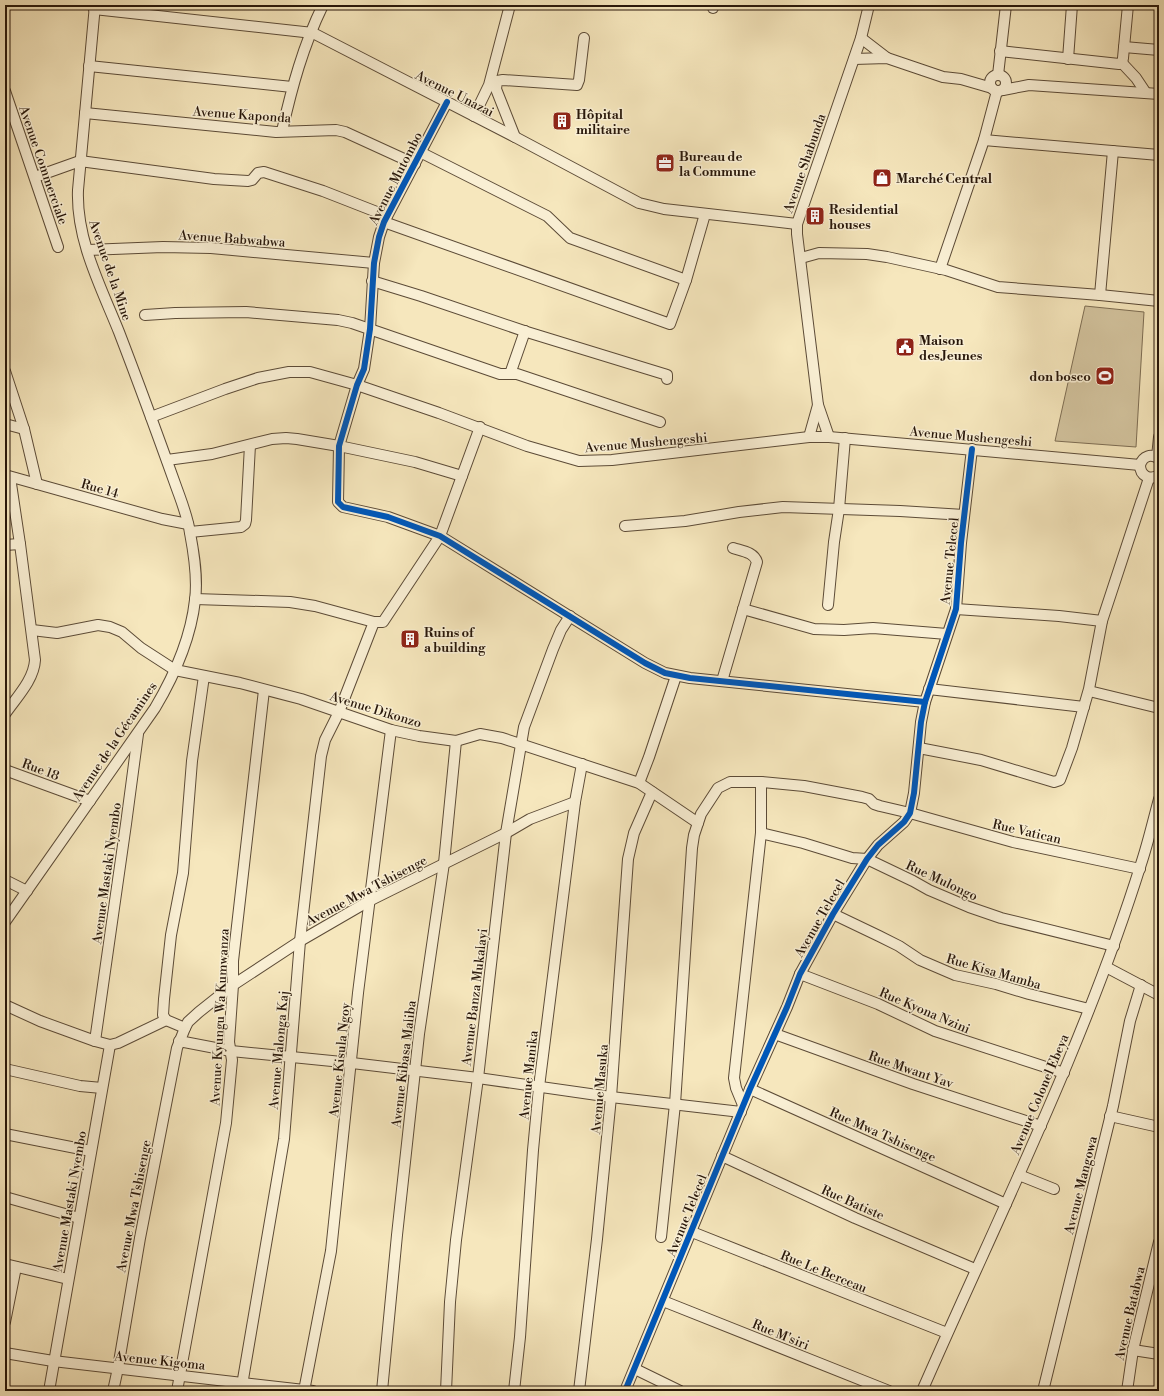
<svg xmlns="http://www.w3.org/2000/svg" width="1164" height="1396" viewBox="0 0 1164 1396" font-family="'Libre Bodoni',serif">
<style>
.green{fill:#d3c49f;stroke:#7e6e54}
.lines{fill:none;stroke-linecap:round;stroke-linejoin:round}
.minor-casing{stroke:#5c4b37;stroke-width:12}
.minor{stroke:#f9efd4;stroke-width:10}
.cycleway-casing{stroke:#f9efd4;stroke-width:8}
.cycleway{stroke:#0057b8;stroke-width:6}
.labels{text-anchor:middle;stroke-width:3;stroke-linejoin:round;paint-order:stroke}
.street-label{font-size:13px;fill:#28170a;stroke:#f9efd4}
.poi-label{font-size:13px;font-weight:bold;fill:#28170a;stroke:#f9efd4;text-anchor:start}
</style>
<rect width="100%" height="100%" fill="#f6e7bd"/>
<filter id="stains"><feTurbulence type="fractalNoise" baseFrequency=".005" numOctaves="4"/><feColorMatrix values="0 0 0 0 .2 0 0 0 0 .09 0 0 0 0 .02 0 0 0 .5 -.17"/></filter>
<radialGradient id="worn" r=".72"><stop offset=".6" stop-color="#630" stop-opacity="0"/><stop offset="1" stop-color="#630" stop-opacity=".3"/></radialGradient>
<path class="green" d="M1085 306 1144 312 1136 447 1055 441Z"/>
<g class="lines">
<defs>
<g id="minor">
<path d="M713 8V5"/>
<path d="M94 9 313 33 515 137 639 203 664 209 797 224"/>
<path d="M861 38 887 58"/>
<path d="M1124 47 1159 50"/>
<path d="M1000 51 1119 64 1122 63"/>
<path d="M854 59 887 58 943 77 961 79 992 88"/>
<path d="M1068 59 1072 5"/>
<path d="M1122 63 1123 58 1128 5"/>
<path d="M1122 63 1136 78 1146 93"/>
<path d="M89 66 292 87"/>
<circle cx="998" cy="83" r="8"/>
<path d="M998 75 1006 5"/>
<path d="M1003 90 1029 85 1159 94"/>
<path d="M5 91 58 247"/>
<path d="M447 102 384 222 379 237 374 263 370 329 364 369 357 385 339 446 338 502 343 507 388 517 440 536 645 663 665 673 690 678 925 702"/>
<path d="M85 113 276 132 336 130 345 132 415 164"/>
<path d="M474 116 489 85 510 5"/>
<path d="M282 131C292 87 303 46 323 5"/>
<path d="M515 137 496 89 497 81 503 80 577 85 579 80 584 38"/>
<path d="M984 140 1159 155"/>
<path d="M420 152 547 216 570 238 686 280"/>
<path d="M35 177 80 161 214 179 248 181 252 180 258 173 264 172 323 191 387 216"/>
<path d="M384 222 670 324 686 280 705 214"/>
<path d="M88 250 163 247 211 248 374 263"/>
<path d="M801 258 819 253 867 254 887 257 946 270 998 287 1100 295 1159 301"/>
<path d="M940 269 984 140 997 91"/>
<path d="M372 281 421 296 527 332 664 374 667 375V379"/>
<path d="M1100 295 1113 151"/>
<path d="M145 315 175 313 246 312 338 320 352 323 500 374H517L660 422"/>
<path d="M5 371 24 429 37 484"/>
<path d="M510 374 525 331"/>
<path d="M151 417 225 389 258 378 289 372H310L357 385 439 413 527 446 579 461 612 460 809 437H829L1140 465"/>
<path d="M5 424 24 429"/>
<path d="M809 437 818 405"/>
<path d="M829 437 818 405 797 234V224L861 38 869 5"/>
<path d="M1157 457 1159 437"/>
<path d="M1159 459C1151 453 1143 456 1140 465 1140 476 1150 481 1159 475"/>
<path d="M167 460 212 454 272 439 286 438 297 439 339 446 415 462 462 476"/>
<path d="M5 475 162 519 188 524"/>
<path d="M625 526 685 521 739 512 783 507 900 511 964 515"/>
<path d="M190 532 241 527 245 524 246 520 250 445"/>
<path d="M5 545 20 544"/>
<path d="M195 599 290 602 315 606 374 622H383L440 536 480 427"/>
<path d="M828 605 834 542 839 509 845 438"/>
<path d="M743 609 814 629 844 630 873 628 947 634"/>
<path d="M956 609 1059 616 1102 621"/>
<path d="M32 630 57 633 98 625 110 627 122 632 141 648 175 670 240 683 301 699 391 730 419 736 456 741 480 734 502 738 639 783 698 823"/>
<path d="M722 681 757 562C754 552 742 551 733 548"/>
<path d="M929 689 1084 707"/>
<path d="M1089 691 1159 708"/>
<path d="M5 714C16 698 34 680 35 660L20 544 10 477"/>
<path d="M919 748 981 760 1054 782 1060 780 1072 748 1089 689 1102 621 1149 478"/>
<path d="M5 770 90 801"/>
<path d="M639 783 649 757 676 676"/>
<path d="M761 833 803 843 852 858 867 859 913 881 929 890 969 907 1001 918 1114 946"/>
<path d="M5 880 27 891"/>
<path d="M833 914 879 936 899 946 920 960 955 975 996 984 1029 994 1089 1009"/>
<path d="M5 922 155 708C174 676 191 637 195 600 198 578 194 554 190 533 188 518 182 503 177 489 158 436 139 384 119 332 101 287 76 240 78 190L95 5"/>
<path d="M1106 967 1159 995"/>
<path d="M800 974 878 1004 935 1031 1064 1073"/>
<path d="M5 1005 40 1021 95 1041 110 1045 118 1043 166 1020"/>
<path d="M185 1028 166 1020 163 1015 164 999 171 935 183 873 192 761 204 676"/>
<path d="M775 1034 913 1084 1041 1126"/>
<path d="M95 1041 126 824 138 734"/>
<path d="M179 1041 231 1051 352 1063 478 1078 611 1097 741 1112"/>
<path d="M5 1069 80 1086 102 1088"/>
<path d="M750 1089 1006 1204"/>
<path d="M743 1105 736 1088 734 1078 761 833V782"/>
<path d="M1110 1116 1159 1127"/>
<path d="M5 1134 91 1151"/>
<path d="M722 1156 855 1218 975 1269"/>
<path d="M1019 1175 1054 1189"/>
<path d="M5 1197 79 1218"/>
<path d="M692 1232 947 1333"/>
<path d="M661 1237 675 1104 692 848 694 835 701 814 718 788 730 782H761L804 786 862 797 869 799 874 804 880 806 910 813 1013 842 1140 869"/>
<path d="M5 1264 68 1279"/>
<path d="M663 1301 889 1391"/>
<path d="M5 1322 16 1267"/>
<path d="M1133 1350 1159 1354"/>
<path d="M5 1353 53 1361 313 1391"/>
<path d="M635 1369 680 1391"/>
<path d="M49 1391 110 1045"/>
<path d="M113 1391 118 1368 140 1238 177 1048 185 1028 188 1022 199 1012 233 985 300 941 369 901 506 833 530 819 575 802"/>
<path d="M177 1391 226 1123 232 1060 229 1042 233 985V961L264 690"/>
<path d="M241 1391 284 1139 300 941 321 756 325 740 339 712 374 622"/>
<path d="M304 1391 331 1251 358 993 391 730"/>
<path d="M382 1391 397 1235 419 1034 444 863 456 741"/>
<path d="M446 1391 450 1302 456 1240 478 1078 506 833 524 727 553 649 561 630 570 616"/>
<path d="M514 1391 520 1337 533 1150 539 1087 575 802 582 764"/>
<path d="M579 1391 597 1239 611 1097 628 859 634 833 652 792"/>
<path d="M625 1391 750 1089 787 1007 800 974 833 914 867 859 878 845 904 822 910 813 914 793 921 722 925 702 956 609 961 543 972 449"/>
<path d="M922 1391C998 1217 1084 1046 1141 864 1148 843 1153 821 1159 799"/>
<path d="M1043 1391 1113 1106 1130 1021 1141 985"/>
<path d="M1127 1391 1133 1350 1159 1242"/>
</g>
</defs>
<use href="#minor" class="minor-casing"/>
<use href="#minor" class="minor"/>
<defs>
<g id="cycleway">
<path d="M447 102 384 222 379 237 374 263 370 329 364 369 357 385 339 446 338 502 343 507 388 517 440 536 645 663 665 673 690 678 925 702"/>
<path d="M625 1391 750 1089 787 1007 800 974 833 914 867 859 878 845 904 822 910 813 914 793 921 722 925 702 956 609 961 543 972 449"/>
</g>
</defs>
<use href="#cycleway" class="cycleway-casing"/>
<use href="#cycleway" class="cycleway"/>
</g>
<defs>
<symbol id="building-square" viewBox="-11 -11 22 22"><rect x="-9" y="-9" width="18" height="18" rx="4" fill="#8f2418" stroke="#f9efd4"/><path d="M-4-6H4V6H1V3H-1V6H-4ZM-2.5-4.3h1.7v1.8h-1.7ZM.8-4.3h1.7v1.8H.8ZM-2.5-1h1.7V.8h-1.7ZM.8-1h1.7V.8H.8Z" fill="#fff"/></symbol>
<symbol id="office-square" viewBox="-11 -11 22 22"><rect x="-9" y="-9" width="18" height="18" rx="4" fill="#8f2418" stroke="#f9efd4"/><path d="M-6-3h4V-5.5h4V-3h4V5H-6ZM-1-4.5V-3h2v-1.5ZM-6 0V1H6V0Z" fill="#fff"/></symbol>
<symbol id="shop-square" viewBox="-11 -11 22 22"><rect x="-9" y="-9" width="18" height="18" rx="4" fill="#8f2418" stroke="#f9efd4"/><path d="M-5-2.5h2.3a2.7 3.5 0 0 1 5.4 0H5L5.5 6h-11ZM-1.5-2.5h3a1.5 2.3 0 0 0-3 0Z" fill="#fff"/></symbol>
<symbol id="civic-square" viewBox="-11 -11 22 22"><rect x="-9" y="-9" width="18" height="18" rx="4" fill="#8f2418" stroke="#f9efd4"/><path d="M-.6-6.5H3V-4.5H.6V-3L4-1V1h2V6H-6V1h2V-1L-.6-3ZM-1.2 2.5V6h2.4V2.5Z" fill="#fff"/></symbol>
<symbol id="stadium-square" viewBox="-11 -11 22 22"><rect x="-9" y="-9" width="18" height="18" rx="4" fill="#8f2418" stroke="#f9efd4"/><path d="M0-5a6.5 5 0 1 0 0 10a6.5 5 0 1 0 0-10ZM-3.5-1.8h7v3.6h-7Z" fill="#fff"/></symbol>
</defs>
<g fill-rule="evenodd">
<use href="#building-square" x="551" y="110" width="22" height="22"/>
<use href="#office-square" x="654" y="152" width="22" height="22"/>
<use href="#shop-square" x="871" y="167" width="22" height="22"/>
<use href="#building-square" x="804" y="205" width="22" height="22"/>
<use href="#civic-square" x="894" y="336" width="22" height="22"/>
<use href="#stadium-square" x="1094" y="365" width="22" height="22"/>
<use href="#building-square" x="399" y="628" width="22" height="22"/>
</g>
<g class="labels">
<g class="street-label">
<text transform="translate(455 93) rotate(27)" y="5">Avenue Unazai</text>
<text transform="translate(242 114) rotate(4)" y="5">Avenue Kaponda</text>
<text transform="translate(804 163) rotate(-71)" y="5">Avenue Shabunda</text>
<text transform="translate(44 165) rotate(71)" y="5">Avenue Commerciale</text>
<text transform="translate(395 178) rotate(-63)" y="5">Avenue Mutombo</text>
<text transform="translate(232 238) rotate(4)" y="5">Avenue Babwabwa</text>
<text transform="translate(111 270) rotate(71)" y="5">Avenue de la Mine</text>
<text transform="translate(971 436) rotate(5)" y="5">Avenue Mushengeshi</text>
<text transform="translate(646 442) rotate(-5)" y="5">Avenue Mushengeshi</text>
<text transform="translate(100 488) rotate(16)" y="5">Rue 14</text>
<text transform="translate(949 561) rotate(-84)" y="5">Avenue Telecel</text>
<text transform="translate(376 709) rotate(17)" y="5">Avenue Dikonzo</text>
<text transform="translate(114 741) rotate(-56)" y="5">Avenue de la Gécamines</text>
<text transform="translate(41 769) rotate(20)" y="5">Rue 18</text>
<text transform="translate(1027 831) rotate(13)" y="5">Rue Vatican</text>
<text transform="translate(106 873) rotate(-82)" y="5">Avenue Mastaki Nyembo</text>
<text transform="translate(942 880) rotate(25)" y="5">Rue Mulongo</text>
<text transform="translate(366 890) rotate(-28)" y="5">Avenue Mwa Tshisenge</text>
<text transform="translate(819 918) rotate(-60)" y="5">Avenue Telecel</text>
<text transform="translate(994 971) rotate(16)" y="5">Rue Kisa Mamba</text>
<text transform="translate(474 997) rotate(-83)" y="5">Avenue Banza Mukalayi</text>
<text transform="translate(925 1010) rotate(23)" y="5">Rue Kyona Nzini</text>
<text transform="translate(219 1017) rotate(-87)" y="5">Avenue Kyungu Wa Kumwanza</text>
<text transform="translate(278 1050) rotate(-85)" y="5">Avenue Malonga Kaj</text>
<text transform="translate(339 1060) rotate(-84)" y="5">Avenue Kisula Ngoy</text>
<text transform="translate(403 1064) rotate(-83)" y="5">Avenue Kibasa Maliba</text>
<text transform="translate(911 1069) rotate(19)" y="5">Rue Mwant Yav</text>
<text transform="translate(528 1075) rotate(-84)" y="5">Avenue Manika</text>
<text transform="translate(599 1089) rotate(-85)" y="5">Avenue Masuka</text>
<text transform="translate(1039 1094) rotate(-67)" y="5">Avenue Colonel Ebeya</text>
<text transform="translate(883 1134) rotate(24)" y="5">Rue Mwa Tshisenge</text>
<text transform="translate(1080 1185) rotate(-76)" y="5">Avenue Mangowa</text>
<text transform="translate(69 1201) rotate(-80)" y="5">Avenue Mastaki Nyembo</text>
<text transform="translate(853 1202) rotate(24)" y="5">Rue Batiste</text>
<text transform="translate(133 1206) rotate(-79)" y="5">Avenue Mwa Tshisenge</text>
<text transform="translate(686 1215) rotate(-68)" y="5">Avenue Telecel</text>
<text transform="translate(824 1271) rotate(22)" y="5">Rue Le Berceau</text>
<text transform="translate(1129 1313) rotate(-77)" y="5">Avenue Batabwa</text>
<text transform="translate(781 1334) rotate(22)" y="5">Rue M'siri</text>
<text transform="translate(160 1360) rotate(6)" y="5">Avenue Kigoma</text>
</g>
<g class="poi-label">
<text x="576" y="119">Hôpital<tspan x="576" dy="15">militaire</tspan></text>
<text x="679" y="161">Bureau de<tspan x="679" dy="15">la Commune</tspan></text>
<text x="896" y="183">Marché Central</text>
<text x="829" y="214">Residential<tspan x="829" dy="15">houses</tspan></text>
<text x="919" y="345">Maison<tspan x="919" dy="15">des Jeunes</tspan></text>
<text x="1091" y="381" text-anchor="end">don bosco</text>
<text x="424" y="637">Ruins of<tspan x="424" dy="15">a building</tspan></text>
</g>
</g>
<rect width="1164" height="1396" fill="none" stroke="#f6e7bd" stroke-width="20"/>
<rect x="6" y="6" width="1152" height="1384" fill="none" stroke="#28170a" stroke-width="2"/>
<rect x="10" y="10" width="1144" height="1376" fill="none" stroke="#28170a"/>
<rect width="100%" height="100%" filter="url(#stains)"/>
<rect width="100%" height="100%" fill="url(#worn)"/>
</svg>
